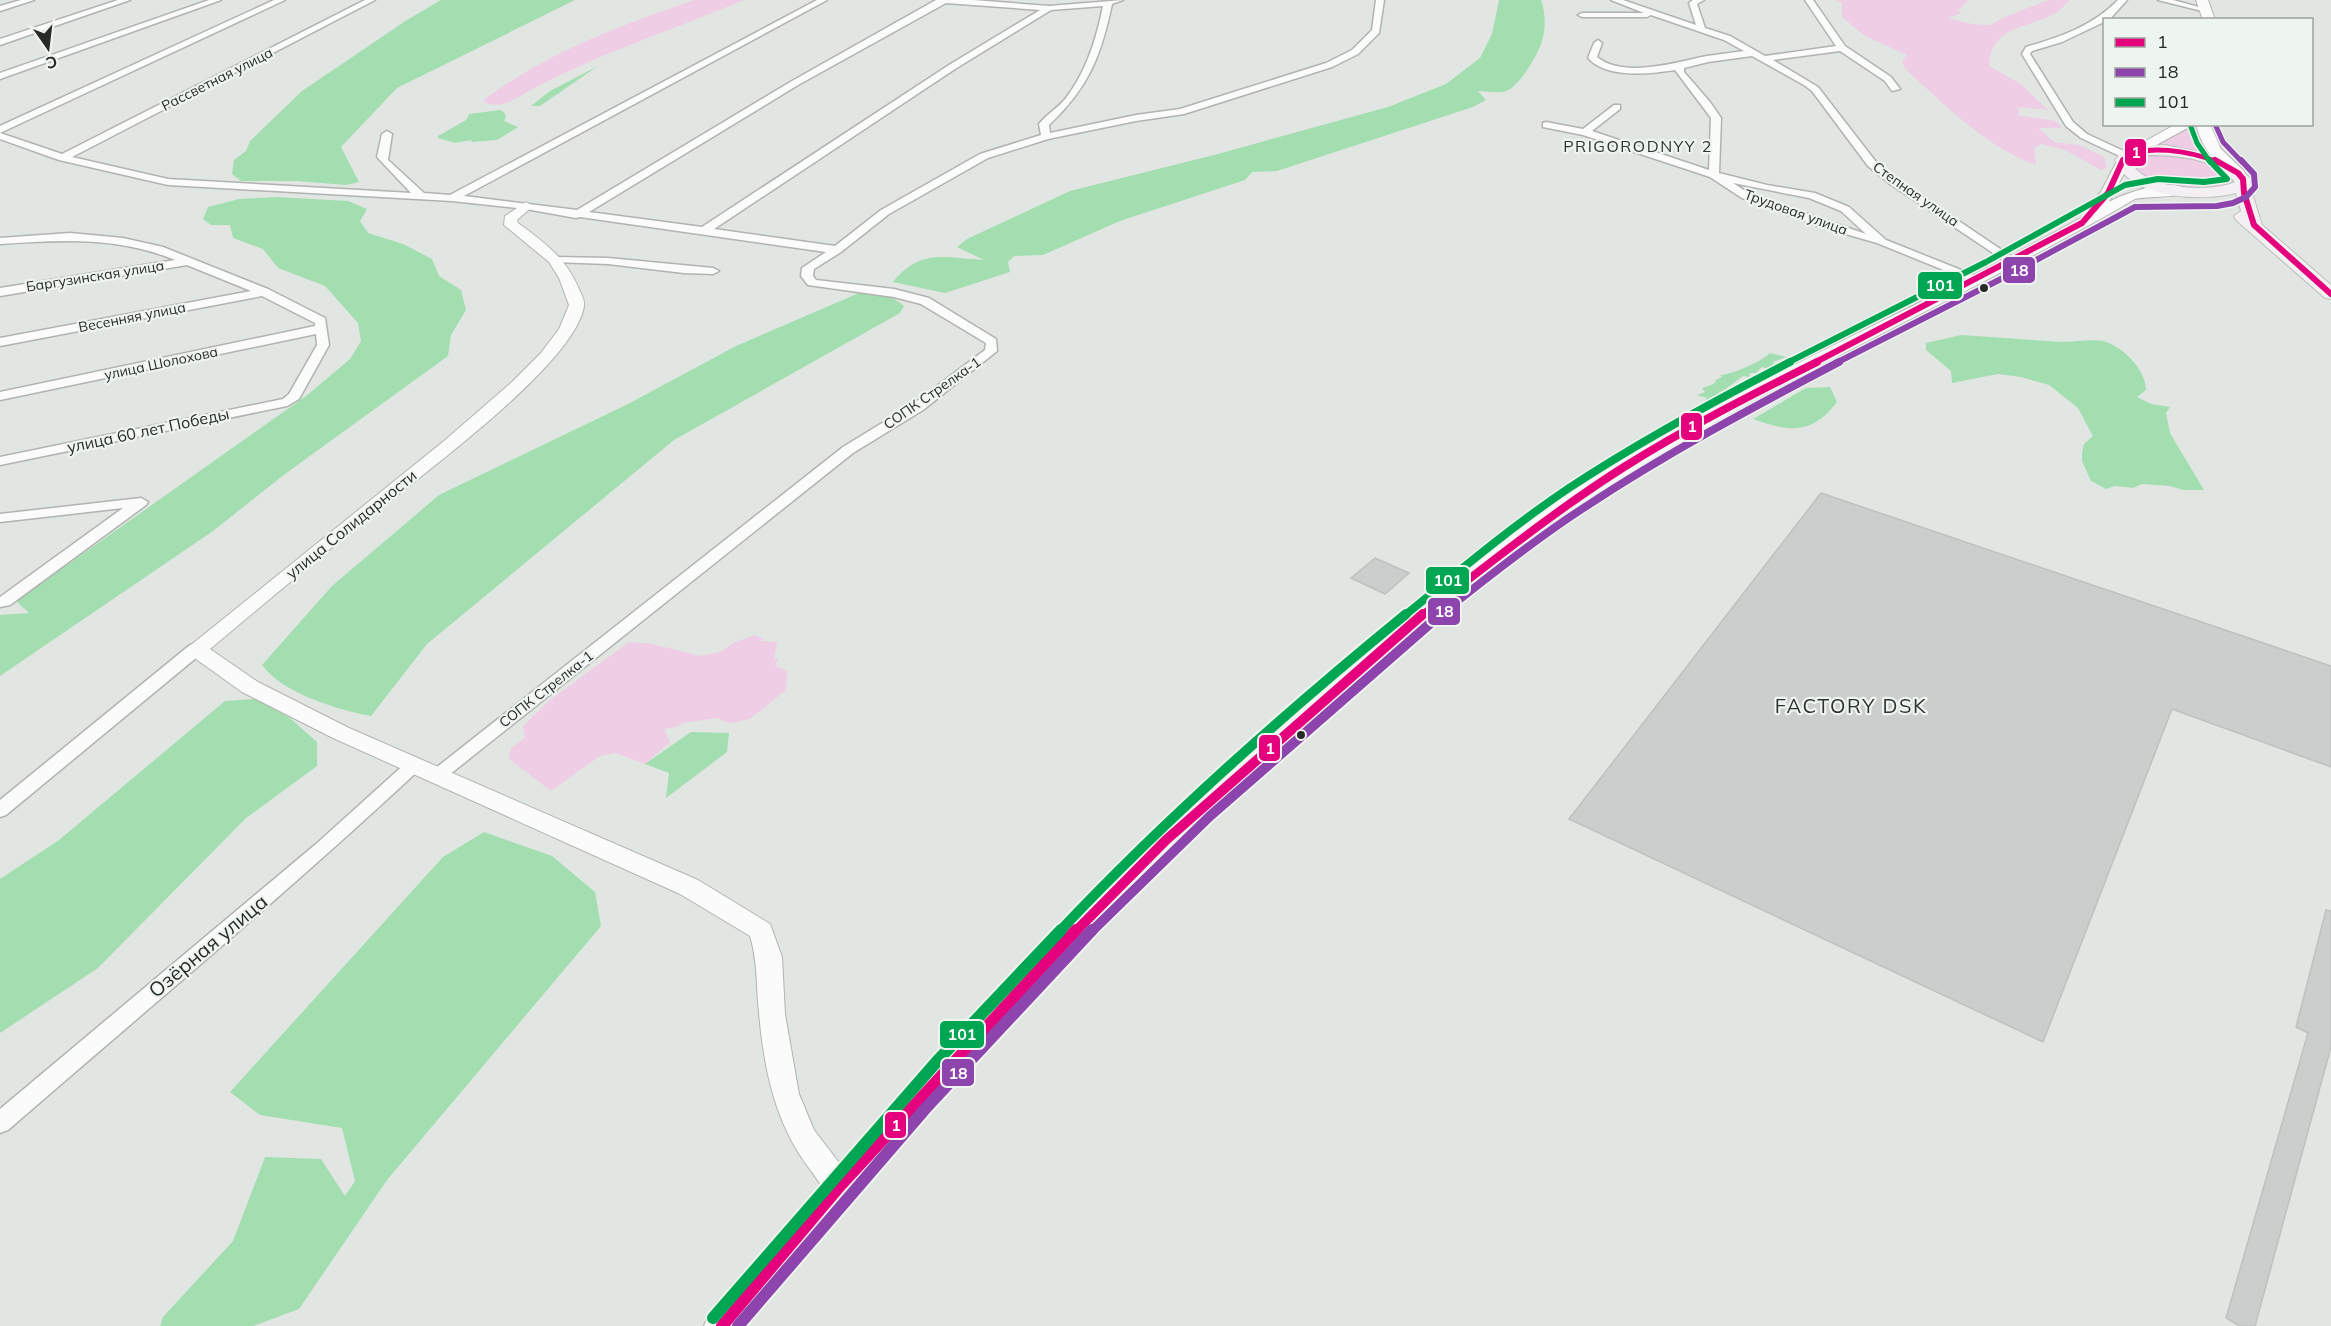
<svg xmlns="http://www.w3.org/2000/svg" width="2331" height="1326" viewBox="0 0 2331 1326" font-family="Mulish,sans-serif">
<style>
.green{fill:#eecde5}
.water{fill:#a2deb0}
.building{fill:#cbcecc;stroke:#bec1be;stroke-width:1.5}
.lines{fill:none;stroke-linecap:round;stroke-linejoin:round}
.minor-casing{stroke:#b0b3b0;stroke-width:3}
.tertiary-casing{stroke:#b0b3b0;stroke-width:2}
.secondary-casing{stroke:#b0b3b0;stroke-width:2}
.primary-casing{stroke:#bdbfbd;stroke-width:2}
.minor{fill:#fbfbfb;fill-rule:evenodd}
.tertiary{fill:#fbfbfb;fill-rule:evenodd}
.secondary{fill:#fbfbfb;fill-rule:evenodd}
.primary{fill:#f3eff2;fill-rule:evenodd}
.bus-1-far4-casing{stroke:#eef4ef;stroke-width:8}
.bus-1-far3-casing{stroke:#eef4ef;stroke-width:9}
.bus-1-far2-casing{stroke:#eef4ef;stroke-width:11}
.bus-1-far1-casing{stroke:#eef4ef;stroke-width:14}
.bus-1-casing{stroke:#eef4ef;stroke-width:16}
.bus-2-far4-casing{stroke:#eef4ef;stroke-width:8}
.bus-2-far3-casing{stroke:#eef4ef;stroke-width:9}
.bus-2-far2-casing{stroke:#eef4ef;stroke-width:11}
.bus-2-far1-casing{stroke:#eef4ef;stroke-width:14}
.bus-2-casing{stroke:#eef4ef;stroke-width:16}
.bus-3-far4-casing{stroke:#eef4ef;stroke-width:8}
.bus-3-far3-casing{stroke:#eef4ef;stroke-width:9}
.bus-3-far2-casing{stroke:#eef4ef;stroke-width:11}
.bus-3-far1-casing{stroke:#eef4ef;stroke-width:14}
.bus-3-casing{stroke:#eef4ef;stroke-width:16}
.bus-1-far4{stroke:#e5007d;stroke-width:5}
.bus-1-far3{stroke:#e5007d;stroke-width:6}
.bus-1-far2{stroke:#e5007d;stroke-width:8}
.bus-1-far1{stroke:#e5007d;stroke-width:10}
.bus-1{stroke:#e5007d;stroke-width:12}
.bus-2-far4{stroke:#8e44ad;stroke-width:5}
.bus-2-far3{stroke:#8e44ad;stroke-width:6}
.bus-2-far2{stroke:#8e44ad;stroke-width:8}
.bus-2-far1{stroke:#8e44ad;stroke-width:10}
.bus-2{stroke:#8e44ad;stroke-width:12}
.bus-3-far4{stroke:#00a651;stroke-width:5}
.bus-3-far3{stroke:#00a651;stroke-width:6}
.bus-3-far2{stroke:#00a651;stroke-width:8}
.bus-3-far1{stroke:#00a651;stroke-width:10}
.bus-3{stroke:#00a651;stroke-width:12}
.bus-dot{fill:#282a28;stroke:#eef4ef;stroke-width:2}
.labels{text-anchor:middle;stroke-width:4.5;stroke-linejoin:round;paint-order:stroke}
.far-street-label{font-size:14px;fill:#282a28;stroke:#eef4ef}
.far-quarter-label{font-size:16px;letter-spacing:1.5px;fill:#2e332f;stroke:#eef4ef}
.street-label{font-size:16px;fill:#282a28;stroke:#eef4ef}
.quarter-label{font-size:20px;letter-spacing:1.5px;fill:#2e332f;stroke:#eef4ef}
.near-street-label{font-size:20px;fill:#282a28;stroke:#eef4ef}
.line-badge{stroke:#eef4ef;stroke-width:2}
.badge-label{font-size:16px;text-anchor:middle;font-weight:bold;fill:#fff}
</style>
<rect width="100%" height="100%" fill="#e2e6e3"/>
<g class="green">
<path d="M694 0H744C673 30 597 54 529 91 515 99 499 111 483 101 494 91 508 83 521 75 575 42 634 21 694 0Z"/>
<path d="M1836 0H1969L1958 10 1962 13 1948 18 1972 24 1990 25 2005 17 2048 0H2070C2065 4 2061 10 2056 13 2028 29 1991 25 1989 66L2021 84 2048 110 2019 107 2018 115 2056 121 2062 128H2038L2054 142 2079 145 2104 157 2107 167 2101 170 2065 150 2041 144 2034 148 2036 165C1989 149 1944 104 1907 71L1902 61 1907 55 1865 36 1842 17V3Z"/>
<path d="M2195 125H2198L2222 160 2149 149Z"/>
<path d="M2163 154C2189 158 2214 160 2233 180L2230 185C2201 192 2157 191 2135 167V162L2149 155Z"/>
<path d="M755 635 764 639 760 641 777 642 774 659H778L775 666 787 671 786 690 750 719 729 723 717 718 682 723 677 727 664 729 670 742 645 764 616 753 600 756 551 791 509 759 511 748 525 738 523 726 549 701 629 642 652 644 701 656 720 652 735 642Z"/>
</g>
<g class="water">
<path d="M441 0H575L397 88 341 147 359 182 346 185 296 181H241L232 174 234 160 246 151 250 141 302 91 407 20Z"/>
<path d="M1499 0H1541C1545 11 1546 26 1543 37 1540 52 1520 86 1506 91 1499 94 1486 91 1478 91L1486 100 1473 107 1277 171 1252 172 1245 180 1120 221 1043 255 1014 256 1008 262 1010 272 945 293 893 282C921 248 945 258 984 260L957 247 967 239 1070 191 1218 154 1388 107 1446 84 1480 58 1492 34Z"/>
<path d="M598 66 540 106H531L550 91Z"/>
<path d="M500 110 504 112 506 117 504 121 518 127 497 140 471 142 472 140 455 143 438 138V136L466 120 469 114Z"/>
<path d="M276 197 348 201 367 209 360 221 368 233 403 244 432 259 439 276 461 290 466 310 451 335 448 356 285 474 213 531 0 676V615L29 613 16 601 306 396 350 359 361 341 358 323 325 286 278 268 263 249 233 238 230 225H211L203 219 208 207 239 199Z"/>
<path d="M859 293 892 297 904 306 900 313 674 440 427 644 371 716C338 710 282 693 262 665L332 586 439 495 628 404 736 346Z"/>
<path d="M1961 335C1995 337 2028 340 2062 342 2073 342 2094 339 2103 341 2123 346 2146 370 2146 390L2137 397 2151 404 2170 407 2166 413 2170 433 2204 490H2183L2170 486 2142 484 2133 488 2115 486 2106 489 2091 481 2082 461V453L2084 444 2093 436 2078 408 2049 385 2021 377 1998 374 1952 383 1951 371 1926 350V343Z"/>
<path d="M1770 353 1786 357 1773 362 1774 364 1767 369 1762 367 1756 373H1750L1749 377 1743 376 1723 391 1719 392 1718 396 1714 397 1717 400H1711L1703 405 1707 398 1697 395 1705 392 1702 388 1714 384 1716 380 1722 377 1720 375C1733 374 1761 362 1770 353Z"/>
<path d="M1830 387 1837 402C1812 435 1789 432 1753 419L1806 388Z"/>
<path d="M255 699 290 718 317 742V766L246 818 98 968 0 1033V879L59 840 225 701Z"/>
<path d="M691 732 729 733 727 752 666 798 669 773 645 764Z"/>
<path d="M484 832 552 856 595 892 601 926 387 1180 299 1309 253 1326H160L163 1317 233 1241 265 1157 321 1159 345 1196 355 1181 342 1128 260 1115 230 1092 443 857Z"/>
</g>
<g class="building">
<path d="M1821 493 2331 666V767L2172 709 2043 1042 1569 819Z"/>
<path d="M1375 558 1409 573 1385 594 1351 578Z"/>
<path d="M2326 910 2331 911V1047L2255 1326H2240L2226 1318 2308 1033 2296 1027Z"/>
</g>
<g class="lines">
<defs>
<g id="minor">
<path d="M21 0H34L0 11V6Z"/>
<path d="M118 0H130L0 45V39Z"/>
<path d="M209 0H221L0 79V73Z"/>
<path d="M274 0H285L0 133V126Z"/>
<path d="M365 0H375L72 157 168 179 411 193 377 157 382 134 387 131 392 134 388 160 424 193 450 195 817 0H827L464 196 577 210 792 81 936 0H973L1049 6 1123 0 1112 4C1101 57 1088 88 1049 125L1050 133 1136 115 1180 109 1326 63 1352 50 1372 30 1376 0H1384L1379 33 1358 54 1332 67 1184 114 1136 121 1048 139 988 158 889 214 841 252 814 269 813 276 816 280 894 289 929 298 996 339 997 351 923 410 853 453 444 779 438 781 432 779 429 775 432 771 843 447 913 404 985 350 986 343 921 304 894 297 808 285 801 276 802 268 826 252 580 217 576 218 526 209 452 201 168 185 59 160 0 139V133L62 154ZM946 3 1040 10 949 65 702 227 589 212 798 85ZM1103 6C1097 37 1086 72 1066 98 1058 108 1047 114 1039 124L1041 135 980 154 881 210 835 246 714 229 955 69 1051 10Z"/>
<path d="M1611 0H1623L1696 25 1689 3 1693 0H1704L1697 4 1705 28 1730 36 1765 56 1836 46 1805 0H1813L1845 46 1891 77 1900 89 1892 91 1885 81 1840 51 1773 60 1818 87 1876 162 1898 180 2018 261 2016 263H2008L1890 184 1868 166 1812 91 1804 85 1752 56 1708 62 1684 68V72L1710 102 1721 118 1719 173 1767 185 1815 193 1849 207 1886 240 1981 278V282H1973L1877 243 1821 227 1742 198 1710 177 1583 135 1543 127V123L1546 122 1583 129 1614 105H1620V109L1592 131 1709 170 1711 118 1675 70C1649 74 1607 79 1588 58L1594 43 1598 40 1602 43 1597 57C1624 79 1676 62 1707 56 1719 54 1732 53 1744 51L1724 40 1651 15 1647 17H1582L1578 15 1582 13H1644ZM1733 183 1809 198 1841 211 1866 234 1750 194Z"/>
<path d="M2118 0H2127L2109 20H2104V22L2062 42 2032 51 2030 54 2073 122 2087 134 2130 154 2131 156 2126 159 2081 138 2066 126 2022 54 2026 47C2060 37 2093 26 2118 0Z"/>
<path d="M2158 0H2173L2210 10 2206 12Z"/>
<path d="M70 233 123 238 163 247 268 289 325 318 329 345 299 399 287 406 0 465V457L283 399 289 394 317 345 316 334 0 400V392L315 326V323L262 296 0 346V338L251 291 187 265 0 296V288L175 260C117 236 61 240 0 244V238Z"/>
<path d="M557 257 608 258 713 268 719 271 713 274 684 273 608 264 553 262V258Z"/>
<path d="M141 498 148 502 146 505 10 605 0 607V597L123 508 0 522V514Z"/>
<path d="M196 644 202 645 204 649 202 653 6 815 0 817V800L190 645Z"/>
<path d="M413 760 419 762 422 766 419 770C286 894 145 1011 8 1130L0 1133V1109L316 844 407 762Z"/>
</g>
<path id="tertiary" d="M526 202 533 206 517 220 518 223C544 242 566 258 579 289 581 294 585 300 584 306 576 363 419 477 372 515 317 559 264 604 210 649L258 682 349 728 698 880 770 924 782 957 785 1014 799 1094 814 1130 850 1177 855 1186 850 1195 840 1199C825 1194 818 1180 809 1168 775 1123 764 1069 759 1013 756 987 758 962 750 936L680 894 333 738 242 692 189 654 186 649 444 441 512 382 541 353 559 329 569 305 559 278 549 262 504 225 505 216Z"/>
<g id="secondary">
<path d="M2196 0H2208L2215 20H2203Z"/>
<path d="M2176 124H2195L2136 156H2126L2124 153Z"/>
<path d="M2196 124H2210L2221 149 2243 170 2245 173 2243 176H2233C2215 162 2201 147 2196 124Z"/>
<path d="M2122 160 2129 164 2109 202C2125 193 2173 176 2188 191 2181 198 2148 196 2135 199 1955 304 1760 385 1586 501 1483 570 1389 653 1297 736 1239 789 1180 842 1125 898 990 1033 867 1179 745 1326H704L709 1314C836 1167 964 1021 1102 885 1159 829 1220 776 1281 723 1372 642 1466 563 1567 495 1731 385 1915 312 2086 215L2084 212 2101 192 2117 161Z"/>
</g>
<path id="primary" d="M2165 145 2208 154 2239 168 2251 179 2252 193 2262 225 2331 285V299L2325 298 2236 220 2234 216 2241 211 2236 193C2201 202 2130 199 2115 160 2127 145 2148 146 2165 145ZM2148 155C2176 155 2216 158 2235 182 2211 193 2142 190 2131 161Z"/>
</defs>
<use href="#minor" class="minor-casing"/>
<use href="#tertiary" class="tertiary-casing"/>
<use href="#secondary" class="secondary-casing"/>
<use href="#primary" class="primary-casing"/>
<use href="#minor" class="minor"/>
<use href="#tertiary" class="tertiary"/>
<use href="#secondary" class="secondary"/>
<use href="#primary" class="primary"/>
<defs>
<path id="bus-1-far4" d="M2122 162C2140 140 2195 153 2218 162"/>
<g id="bus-1-far3">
<path d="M2215 160 2238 173 2243 179 2244 193 2254 225 2331 294"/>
<path d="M1814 363 2082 223 2108 193 2123 160"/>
</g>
<path id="bus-1-far2" d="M1421 616C1488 565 1553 512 1624 467 1686 428 1751 395 1817 362"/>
<path id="bus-1-far1" d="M1075 932 1166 840 1423 614"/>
<path id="bus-1" d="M722 1326 840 1186 1076 930"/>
<path id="bus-2-far4" d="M2215 124 2223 142 2242 162"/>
<path id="bus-2-far3" d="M1836 363 1997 281 2135 207 2217 206 2233 203 2246 197 2255 187 2254 174 2241 160"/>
<path id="bus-2-far2" d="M1439 616C1486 578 1534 540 1585 507 1667 453 1753 407 1839 362"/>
<path id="bus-2-far1" d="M1091 932 1210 816 1441 614"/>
<path id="bus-2" d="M738 1326 925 1109 1092 930"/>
<path id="bus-3-far4" d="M2191 127 2197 143 2210 162"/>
<path id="bus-3-far3" d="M1787 363 1986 262 2125 185 2158 179 2204 182 2227 179 2209 160"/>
<path id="bus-3-far2" d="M1404 616C1458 572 1511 527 1569 488 1640 441 1714 401 1790 362"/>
<path id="bus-3-far1" d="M1059 932C1166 818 1285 713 1406 614"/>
<path id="bus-3" d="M713 1318 939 1059 1061 930"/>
</defs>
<use href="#bus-1-far4" class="bus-1-far4-casing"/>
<use href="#bus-1-far3" class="bus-1-far3-casing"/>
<use href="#bus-1-far2" class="bus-1-far2-casing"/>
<use href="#bus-1-far1" class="bus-1-far1-casing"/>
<use href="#bus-1" class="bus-1-casing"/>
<use href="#bus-2-far4" class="bus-2-far4-casing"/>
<use href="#bus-2-far3" class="bus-2-far3-casing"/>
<use href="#bus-2-far2" class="bus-2-far2-casing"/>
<use href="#bus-2-far1" class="bus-2-far1-casing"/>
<use href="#bus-2" class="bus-2-casing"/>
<use href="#bus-3-far4" class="bus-3-far4-casing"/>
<use href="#bus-3-far3" class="bus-3-far3-casing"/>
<use href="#bus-3-far2" class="bus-3-far2-casing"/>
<use href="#bus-3-far1" class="bus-3-far1-casing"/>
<use href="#bus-3" class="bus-3-casing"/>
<use href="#bus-1-far4" class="bus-1-far4"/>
<use href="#bus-1-far3" class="bus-1-far3"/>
<use href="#bus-1-far2" class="bus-1-far2"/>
<use href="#bus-1-far1" class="bus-1-far1"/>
<use href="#bus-1" class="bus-1"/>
<use href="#bus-2-far4" class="bus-2-far4"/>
<use href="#bus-2-far3" class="bus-2-far3"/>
<use href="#bus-2-far2" class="bus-2-far2"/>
<use href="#bus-2-far1" class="bus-2-far1"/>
<use href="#bus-2" class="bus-2"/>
<use href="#bus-3-far4" class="bus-3-far4"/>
<use href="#bus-3-far3" class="bus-3-far3"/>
<use href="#bus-3-far2" class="bus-3-far2"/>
<use href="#bus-3-far1" class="bus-3-far1"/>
<use href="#bus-3" class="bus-3"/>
</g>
<g class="bus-dot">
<circle cx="1984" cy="288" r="5"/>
<circle cx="1301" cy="735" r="5"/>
</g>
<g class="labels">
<g class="far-street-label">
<text transform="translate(217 79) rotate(-27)" y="5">Рассветная улица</text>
<text transform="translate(1916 194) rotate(35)" y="5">Степная улица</text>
<text transform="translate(1796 212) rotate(20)" y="5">Трудовая улица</text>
<text transform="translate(95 276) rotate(-9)" y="5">Баргузинская улица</text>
<text transform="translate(132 317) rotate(-11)" y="5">Весенняя улица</text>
<text transform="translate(161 363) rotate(-12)" y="5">улица Шолохова</text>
<text transform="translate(932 393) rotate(-35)" y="5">СОПК Стрелка-1</text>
<text transform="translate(546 689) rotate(-38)" y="5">СОПК Стрелка-1</text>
</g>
<g class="far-quarter-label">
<text x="1638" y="152">PRIGORODNYY 2</text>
</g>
<g class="street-label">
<text transform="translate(148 430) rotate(-12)" y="6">улица 60 лет Победы</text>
<text transform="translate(351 524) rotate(-39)" y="6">улица Солидарности</text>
</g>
<g class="quarter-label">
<text x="1851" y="713">FACTORY DSK</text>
</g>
<g class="near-street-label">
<text transform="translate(208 946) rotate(-40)" y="7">Озёрная улица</text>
</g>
</g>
<g class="line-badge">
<rect x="2124" y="138" width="23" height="29" rx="6" fill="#e5007d"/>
<rect x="2002" y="256" width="34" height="28" rx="6" fill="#8e44ad"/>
<rect x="1917" y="271" width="46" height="29" rx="6" fill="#00a651"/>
<rect x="1680" y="412" width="23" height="29" rx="6" fill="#e5007d"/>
<rect x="1425" y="566" width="45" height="29" rx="6" fill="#00a651"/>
<rect x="1427" y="597" width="34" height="29" rx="6" fill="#8e44ad"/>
<rect x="1258" y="734" width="23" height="28" rx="6" fill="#e5007d"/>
<rect x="939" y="1020" width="46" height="29" rx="6" fill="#00a651"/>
<rect x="941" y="1058" width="34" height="29" rx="6" fill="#8e44ad"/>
<rect x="884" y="1111" width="23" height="28" rx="6" fill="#e5007d"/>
</g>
<g class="badge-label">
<text x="2136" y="158">1</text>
<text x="2019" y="276">18</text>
<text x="1940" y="291">101</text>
<text x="1692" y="432">1</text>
<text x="1448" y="586">101</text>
<text x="1444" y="617">18</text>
<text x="1270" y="754">1</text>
<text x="962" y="1040">101</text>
<text x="958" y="1079">18</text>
<text x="896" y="1131">1</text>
</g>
<rect x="2103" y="18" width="210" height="108" fill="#eef4ef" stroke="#9fa39f" stroke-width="1.5"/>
<rect x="2115" y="38" width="30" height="9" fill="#e5007d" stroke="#9fa39f" stroke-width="1.5"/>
<text x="2157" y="48" font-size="18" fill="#282a28">1</text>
<rect x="2115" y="68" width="30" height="9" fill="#8e44ad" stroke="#9fa39f" stroke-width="1.5"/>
<text x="2157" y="78" font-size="18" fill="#282a28">18</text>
<rect x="2115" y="98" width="30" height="9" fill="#00a651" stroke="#9fa39f" stroke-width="1.5"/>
<text x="2157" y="108" font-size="18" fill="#282a28">101</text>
<g transform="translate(48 48) rotate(166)" stroke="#eef4ef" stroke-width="4.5" paint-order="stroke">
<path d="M0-4.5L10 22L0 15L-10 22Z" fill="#282a28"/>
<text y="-9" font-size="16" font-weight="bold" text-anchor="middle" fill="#282a28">С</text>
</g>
</svg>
